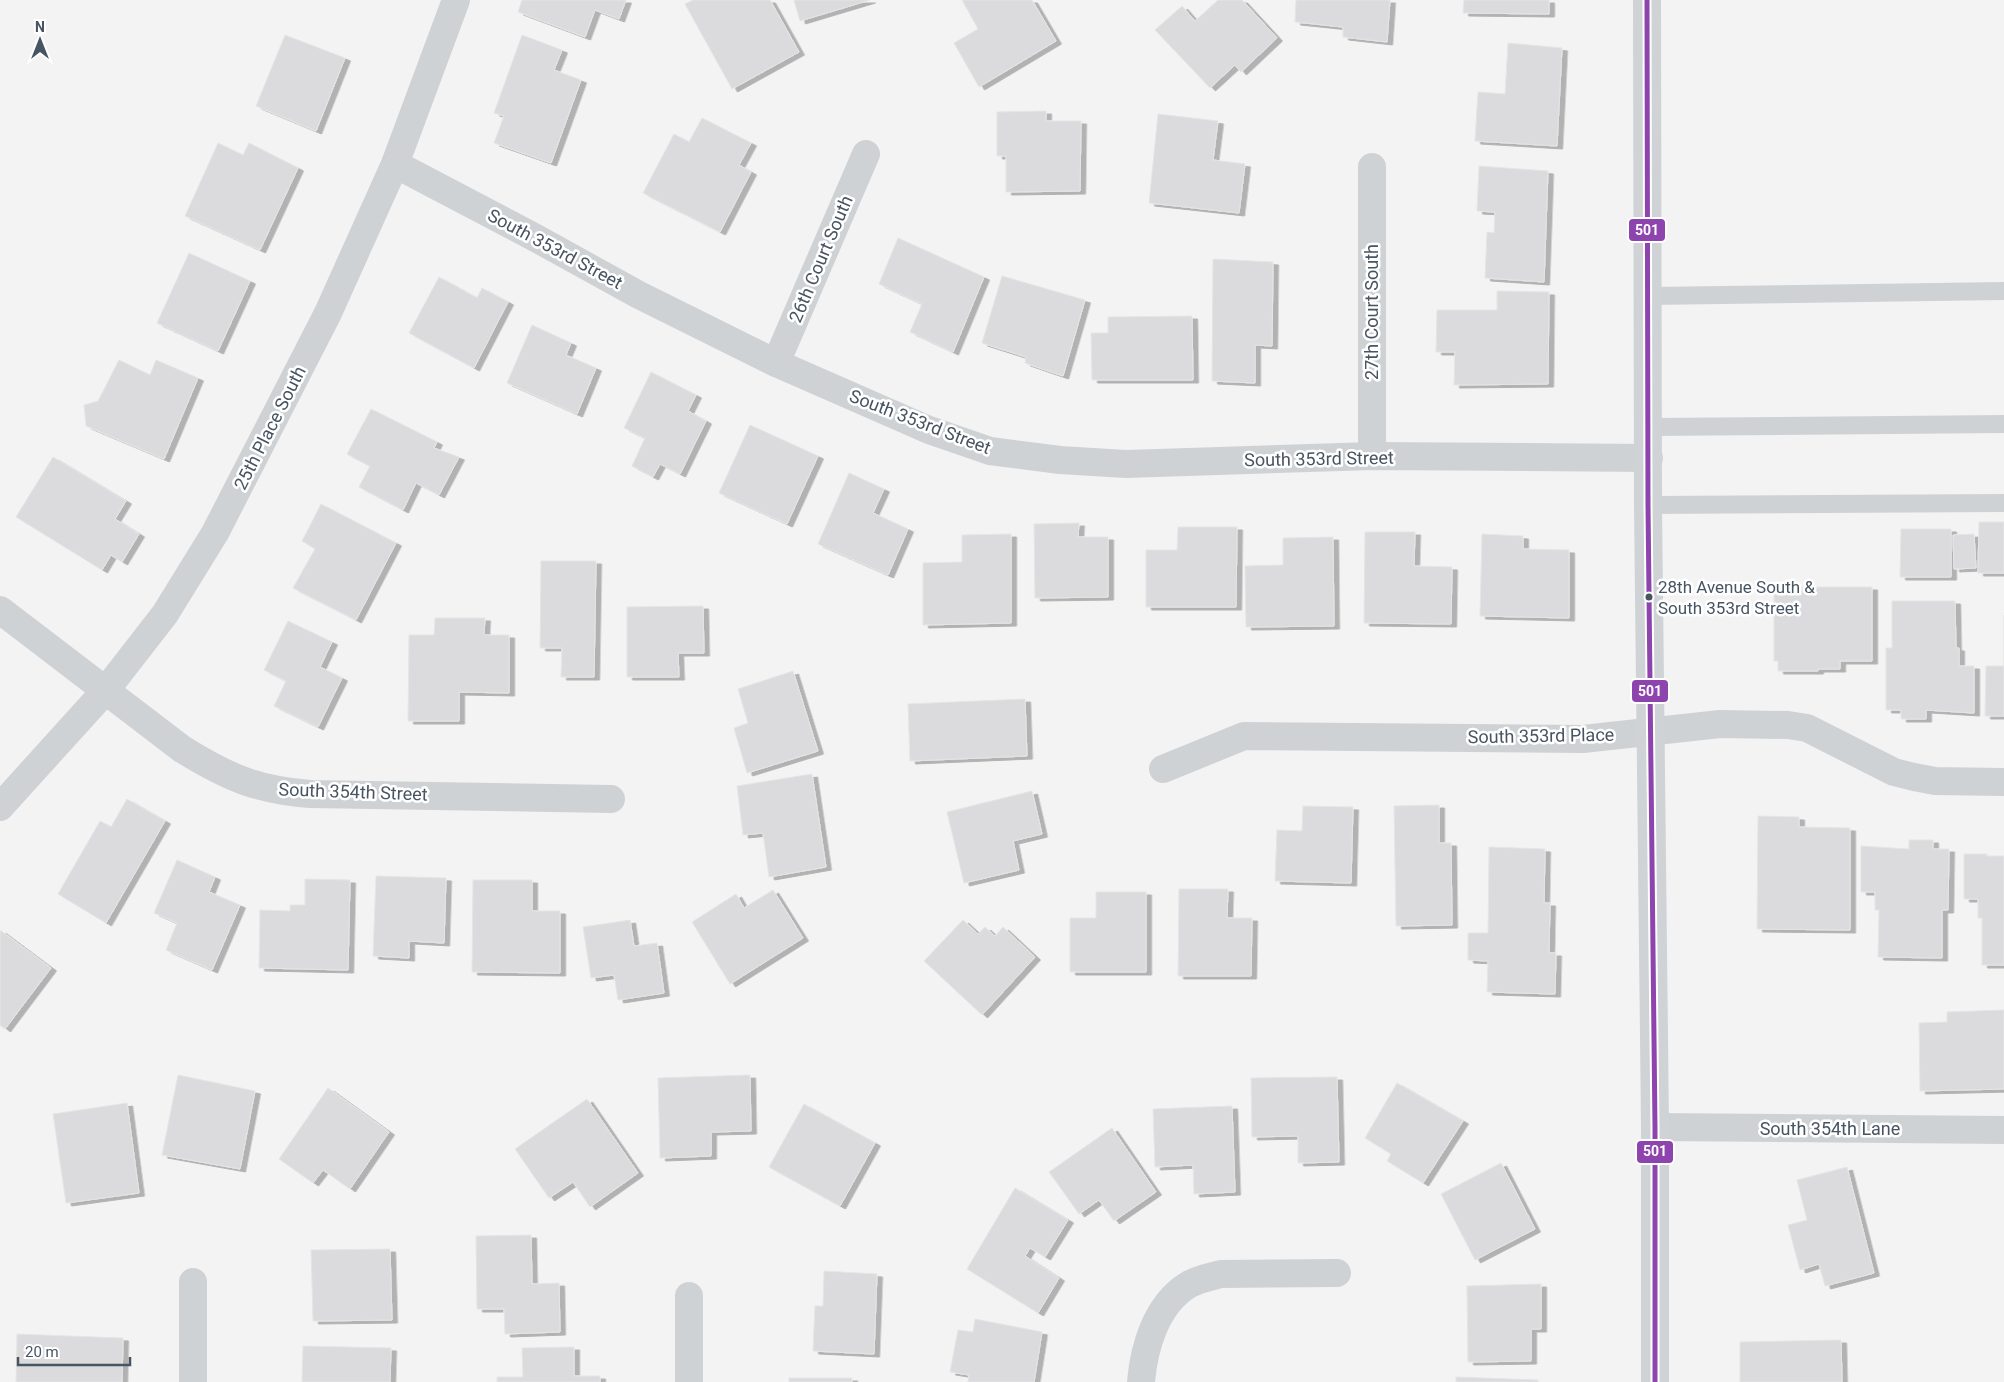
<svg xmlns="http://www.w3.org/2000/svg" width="2004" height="1382" viewBox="0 0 2004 1382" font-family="Roboto,sans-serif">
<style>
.building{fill:#dbdbdd;stroke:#e5e5e6;filter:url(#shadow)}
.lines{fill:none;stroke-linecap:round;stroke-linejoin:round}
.lane{stroke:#cfd2d4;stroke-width:18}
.street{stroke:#cfd2d4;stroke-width:28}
.secondary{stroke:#cfd3d6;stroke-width:28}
.bus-1-casing{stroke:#fff;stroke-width:9}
.bus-1{stroke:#8e44ad;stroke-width:5}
.bus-dot{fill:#475462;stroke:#fff;stroke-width:2}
.labels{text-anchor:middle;stroke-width:5;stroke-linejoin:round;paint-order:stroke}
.bus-label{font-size:17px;fill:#475462;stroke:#fff;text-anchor:start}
.street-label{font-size:18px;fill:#475462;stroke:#fff}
.line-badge{stroke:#fff;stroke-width:2}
.badge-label{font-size:14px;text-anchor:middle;font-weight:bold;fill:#fff}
</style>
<defs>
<filter id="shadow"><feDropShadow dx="5.5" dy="3" stdDeviation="0" flood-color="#0004"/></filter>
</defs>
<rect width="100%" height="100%" fill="#f4f3f3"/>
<g class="building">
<path d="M522 0H626L619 19 595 10 585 37 518 12Z"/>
<path d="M693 0H770L799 52 732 89 685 4Z"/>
<path d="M794 0H870L800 21Z"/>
<path d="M962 0H1032L1056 41 979 87 954 43 978 29Z"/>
<path d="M1218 0H1242L1277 38 1241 72 1235 65 1210 88 1155 30 1182 6 1195 21Z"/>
<path d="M1296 0H1390L1387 42 1343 37V27L1295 22Z"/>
<path d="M1464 0H1549V14L1463 13Z"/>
<path d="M285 35 345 58 316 131 256 106Z"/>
<path d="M522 35 562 50 554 70 581 80 551 163 494 143 504 116 494 113Z"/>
<path d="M1508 43 1562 48 1557 146 1475 141 1478 92 1505 94Z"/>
<path d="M1046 111V121H1081L1080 191 1006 192V156H997V112Z"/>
<path d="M1158 114 1218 121 1213 160 1245 164 1239 213 1149 203Z"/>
<path d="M702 118 751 143 739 165 751 172 720 232 643 193 674 134 689 142Z"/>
<path d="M218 143 243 155 249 143 298 168 260 250 185 216Z"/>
<path d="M1479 166 1548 171 1544 282 1485 278 1487 232 1494 233 1495 212 1477 211Z"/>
<path d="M898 238 984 277 953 352 910 332 922 304 879 284Z"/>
<path d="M189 253 250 281 218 351 157 323Z"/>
<path d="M1213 259 1273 262 1272 346 1255 345V383L1212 381Z"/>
<path d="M1002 276 1085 300 1063 376 1025 363 1026 357 982 343Z"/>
<path d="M439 277 477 298 482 288 508 302 474 368 409 333Z"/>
<path d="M1497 291 1549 292 1548 384 1454 385 1455 352H1436L1437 310H1497Z"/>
<path d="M1192 316 1193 380H1092L1091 333H1108V317Z"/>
<path d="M532 325 571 343 566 355 596 368 577 414 507 383Z"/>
<path d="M119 360 150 375 156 360 198 378 164 459 86 426 84 405 98 401Z"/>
<path d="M651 372 696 395 688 411 706 421 680 474 660 464 653 477 632 466 645 438 624 428Z"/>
<path d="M371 409 437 442 434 448 459 457 439 495 416 483 403 510 359 487 370 466 347 454Z"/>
<path d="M750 425 818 456 787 524 719 493Z"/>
<path d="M53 457 126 501 115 519 139 534 122 562 111 555 102 570 16 517Z"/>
<path d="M849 473 884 489 873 513 908 529 888 575 818 544Z"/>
<path d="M321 504 396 543 356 620 293 588 315 549 302 541Z"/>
<path d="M1979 522H2004V573H1978Z"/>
<path d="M1079 523 1078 537H1108V597L1035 598 1034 524Z"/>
<path d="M1178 527H1237L1236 607H1146V550H1177Z"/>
<path d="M1901 529H1951V577H1900Z"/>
<path d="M1365 532H1415L1414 566 1452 567 1451 624 1364 623Z"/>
<path d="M1011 534V623L923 625V563L962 562V535Z"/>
<path d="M1482 534 1523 536V549L1569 550V618L1480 616Z"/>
<path d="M1974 534 1976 568 1954 569 1953 535Z"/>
<path d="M1333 537 1334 626 1246 627 1245 566 1283 565V538Z"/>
<path d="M541 561H596L594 677H561L562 648H540Z"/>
<path d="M1774 587H1872V661H1840V669H1818V671H1778V661H1774Z"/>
<path d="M1892 601H1955L1956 648H1959V666H1974V713L1926 710V719H1901V710H1886V648H1892Z"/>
<path d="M703 606 704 653H678L679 677H627V607Z"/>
<path d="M2004 615V716H1985L1986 666H2004Z"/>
<path d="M435 618H485L484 635H509V693L459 692V721H408L409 635H434Z"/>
<path d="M288 621 332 642 320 667 342 678 318 727 274 706 286 681 264 670Z"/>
<path d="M793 671 818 751 747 773 734 728 748 723 738 689Z"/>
<path d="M1025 699 1027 756 910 761 908 704Z"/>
<path d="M812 774 826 867 769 877 763 833 743 835 737 786Z"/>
<path d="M1032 791 1042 834 1013 841 1019 870 964 883 947 812Z"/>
<path d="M127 799 165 821 106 923 58 894 100 821 111 827Z"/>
<path d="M1439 805V843H1451L1452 925 1396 926 1394 806Z"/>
<path d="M1303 806 1353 807 1351 883 1275 881 1277 830 1302 831Z"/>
<path d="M1758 816 1799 817V827L1850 828V930L1757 929Z"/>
<path d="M1909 840H1933V849H1949L1948 910H1942V958L1878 957 1879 910H1875V892H1861V846L1909 849Z"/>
<path d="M1489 847 1545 849 1544 903H1550L1549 953H1556L1555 994 1487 992 1488 961 1468 960V933H1488Z"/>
<path d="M1964 854H1987V856H2004V965H1982V918H1978V899H1964Z"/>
<path d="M177 860 215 877 209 892 240 905 212 970 166 950 177 923 154 913Z"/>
<path d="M376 876 446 878 444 943 409 941V958L373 956Z"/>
<path d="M305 879 350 880 348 970 259 968 260 910 290 911V905H305Z"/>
<path d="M473 880H532V911H560V973L472 972Z"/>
<path d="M1179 889H1228L1227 918H1252L1251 976H1178Z"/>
<path d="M773 890 803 938 730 984 692 922 736 894 744 908Z"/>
<path d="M1096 892H1146V972H1070V918H1096Z"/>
<path d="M630 920 634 946 657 943 664 993 618 1000 614 975 591 978 583 927Z"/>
<path d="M963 920 978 934 985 927 995 936 1003 927 1035 957 982 1015 924 961Z"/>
<path d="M0 930 51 968 5 1029 0 1025Z"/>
<path d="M2004 1010V1089L1920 1091 1919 1023 1947 1022V1012Z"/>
<path d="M178 1075 255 1091 240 1169 162 1155Z"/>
<path d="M750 1075 751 1131 711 1132V1156L660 1158 658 1078Z"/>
<path d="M1337 1077 1339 1162 1298 1163V1136L1252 1137 1251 1078Z"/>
<path d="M1397 1083 1463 1121 1423 1183 1387 1161 1391 1154 1365 1138Z"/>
<path d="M328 1088 389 1132 350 1189 323 1170 313 1183 279 1159Z"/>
<path d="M587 1099 638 1173 590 1207 573 1182 549 1198 515 1149Z"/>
<path d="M127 1103 139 1193 66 1203 53 1114Z"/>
<path d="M804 1104 875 1143 840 1206 769 1167Z"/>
<path d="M1232 1106 1235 1192 1194 1194 1193 1165 1155 1167 1153 1109Z"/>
<path d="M1112 1128 1156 1192 1114 1221 1099 1200 1079 1214 1049 1172Z"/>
<path d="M1501 1163 1535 1229 1475 1260 1441 1194Z"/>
<path d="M1847 1167 1874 1273 1825 1286 1819 1264 1800 1270 1788 1225 1807 1220 1797 1180Z"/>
<path d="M1015 1188 1068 1220 1045 1257 1030 1248 1025 1256 1059 1278 1038 1313 967 1269Z"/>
<path d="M531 1235 532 1284 559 1283 560 1332 505 1334 504 1309H477L476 1236Z"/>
<path d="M390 1249 392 1320 313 1321 311 1250Z"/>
<path d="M824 1271 877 1274 874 1354 813 1351 815 1306H823Z"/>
<path d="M1541 1284V1329H1531V1361L1468 1362 1467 1286Z"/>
<path d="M975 1319 1042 1332 1034 1382H968L969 1375 950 1372 958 1330 973 1332Z"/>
<path d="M17 1334 123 1338 122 1382H16Z"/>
<path d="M1841 1340 1842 1382H1740V1342Z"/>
<path d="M303 1346 391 1348 390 1382H302Z"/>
<path d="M574 1347V1376H600V1382H497V1377H523L522 1348Z"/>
<path d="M1456 1377 1538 1380V1382H1456Z"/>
<rect x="789" y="1378" width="63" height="4"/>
</g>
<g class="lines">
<g class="lane">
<path d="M1648 296 2004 291"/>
<path d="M1649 427 2004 424"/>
<path d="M1648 505 2004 503"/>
</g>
<g class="street">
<path d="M395 164 532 236 639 295 776 363 929 430 990 451 1060 460 1126 464 1372 456 1649 458"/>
<path d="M776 363 866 154"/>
<path d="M1372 456V167"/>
<path d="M0 610 182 749C227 777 257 790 310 794L611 799"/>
<path d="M1163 769 1244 736 1583 739 1720 724 1788 725 1807 728 1894 772 1914 777 1935 781 2004 782"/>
<path d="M0 807 106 690 165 614 215 533 328 313 395 164 456 0"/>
<path d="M1655 1127 2004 1130"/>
<path d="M193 1382V1282"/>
<path d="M689 1382V1296"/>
<path d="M1141 1382C1144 1347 1156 1305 1188 1285 1198 1279 1210 1277 1221 1274L1337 1273"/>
</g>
<path class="secondary" d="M1647 0 1648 505 1655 1127V1382"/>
<defs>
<path id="bus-1" d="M1647 0 1648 505 1655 1127V1382"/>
</defs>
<use href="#bus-1" class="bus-1-casing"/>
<use href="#bus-1" class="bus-1"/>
</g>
<circle class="bus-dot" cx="1649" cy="597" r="4.5"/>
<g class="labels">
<g class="bus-label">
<text x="1658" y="593">28th Avenue South &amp;<tspan x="1658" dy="21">South 353rd Street</tspan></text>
</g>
<g class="street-label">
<text transform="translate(555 249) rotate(28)" y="6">South 353rd Street</text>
<text transform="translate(821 259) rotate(-67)" y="6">26th Court South</text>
<text transform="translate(1372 312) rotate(-90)" y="6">27th Court South</text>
<text transform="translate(920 422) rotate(21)" y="6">South 353rd Street</text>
<text transform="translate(270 428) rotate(-63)" y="6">25th Place South</text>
<text transform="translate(1319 459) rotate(-1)" y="6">South 353rd Street</text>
<text transform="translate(1541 736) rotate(-1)" y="6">South 353rd Place</text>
<text transform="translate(353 792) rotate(2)" y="6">South 354th Street</text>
<text x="1830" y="1135">South 354th Lane</text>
</g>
</g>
<g class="line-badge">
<rect x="1628" y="218" width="38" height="24" rx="5" fill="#8e44ad"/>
<rect x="1631" y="679" width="38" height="24" rx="5" fill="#8e44ad"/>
<rect x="1636" y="1140" width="38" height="24" rx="5" fill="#8e44ad"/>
</g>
<g class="badge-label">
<text x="1647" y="235">501</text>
<text x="1650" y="696">501</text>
<text x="1655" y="1156">501</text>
</g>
<g transform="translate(40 40)" stroke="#ffffff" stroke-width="4" paint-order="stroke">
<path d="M0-4L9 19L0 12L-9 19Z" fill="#475462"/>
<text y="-8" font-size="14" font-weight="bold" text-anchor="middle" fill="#475462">N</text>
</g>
<path d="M18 1357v8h112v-8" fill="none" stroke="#475462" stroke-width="2.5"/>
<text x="25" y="1357" font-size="15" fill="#475462" stroke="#ffffff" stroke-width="4" paint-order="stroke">20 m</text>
</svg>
